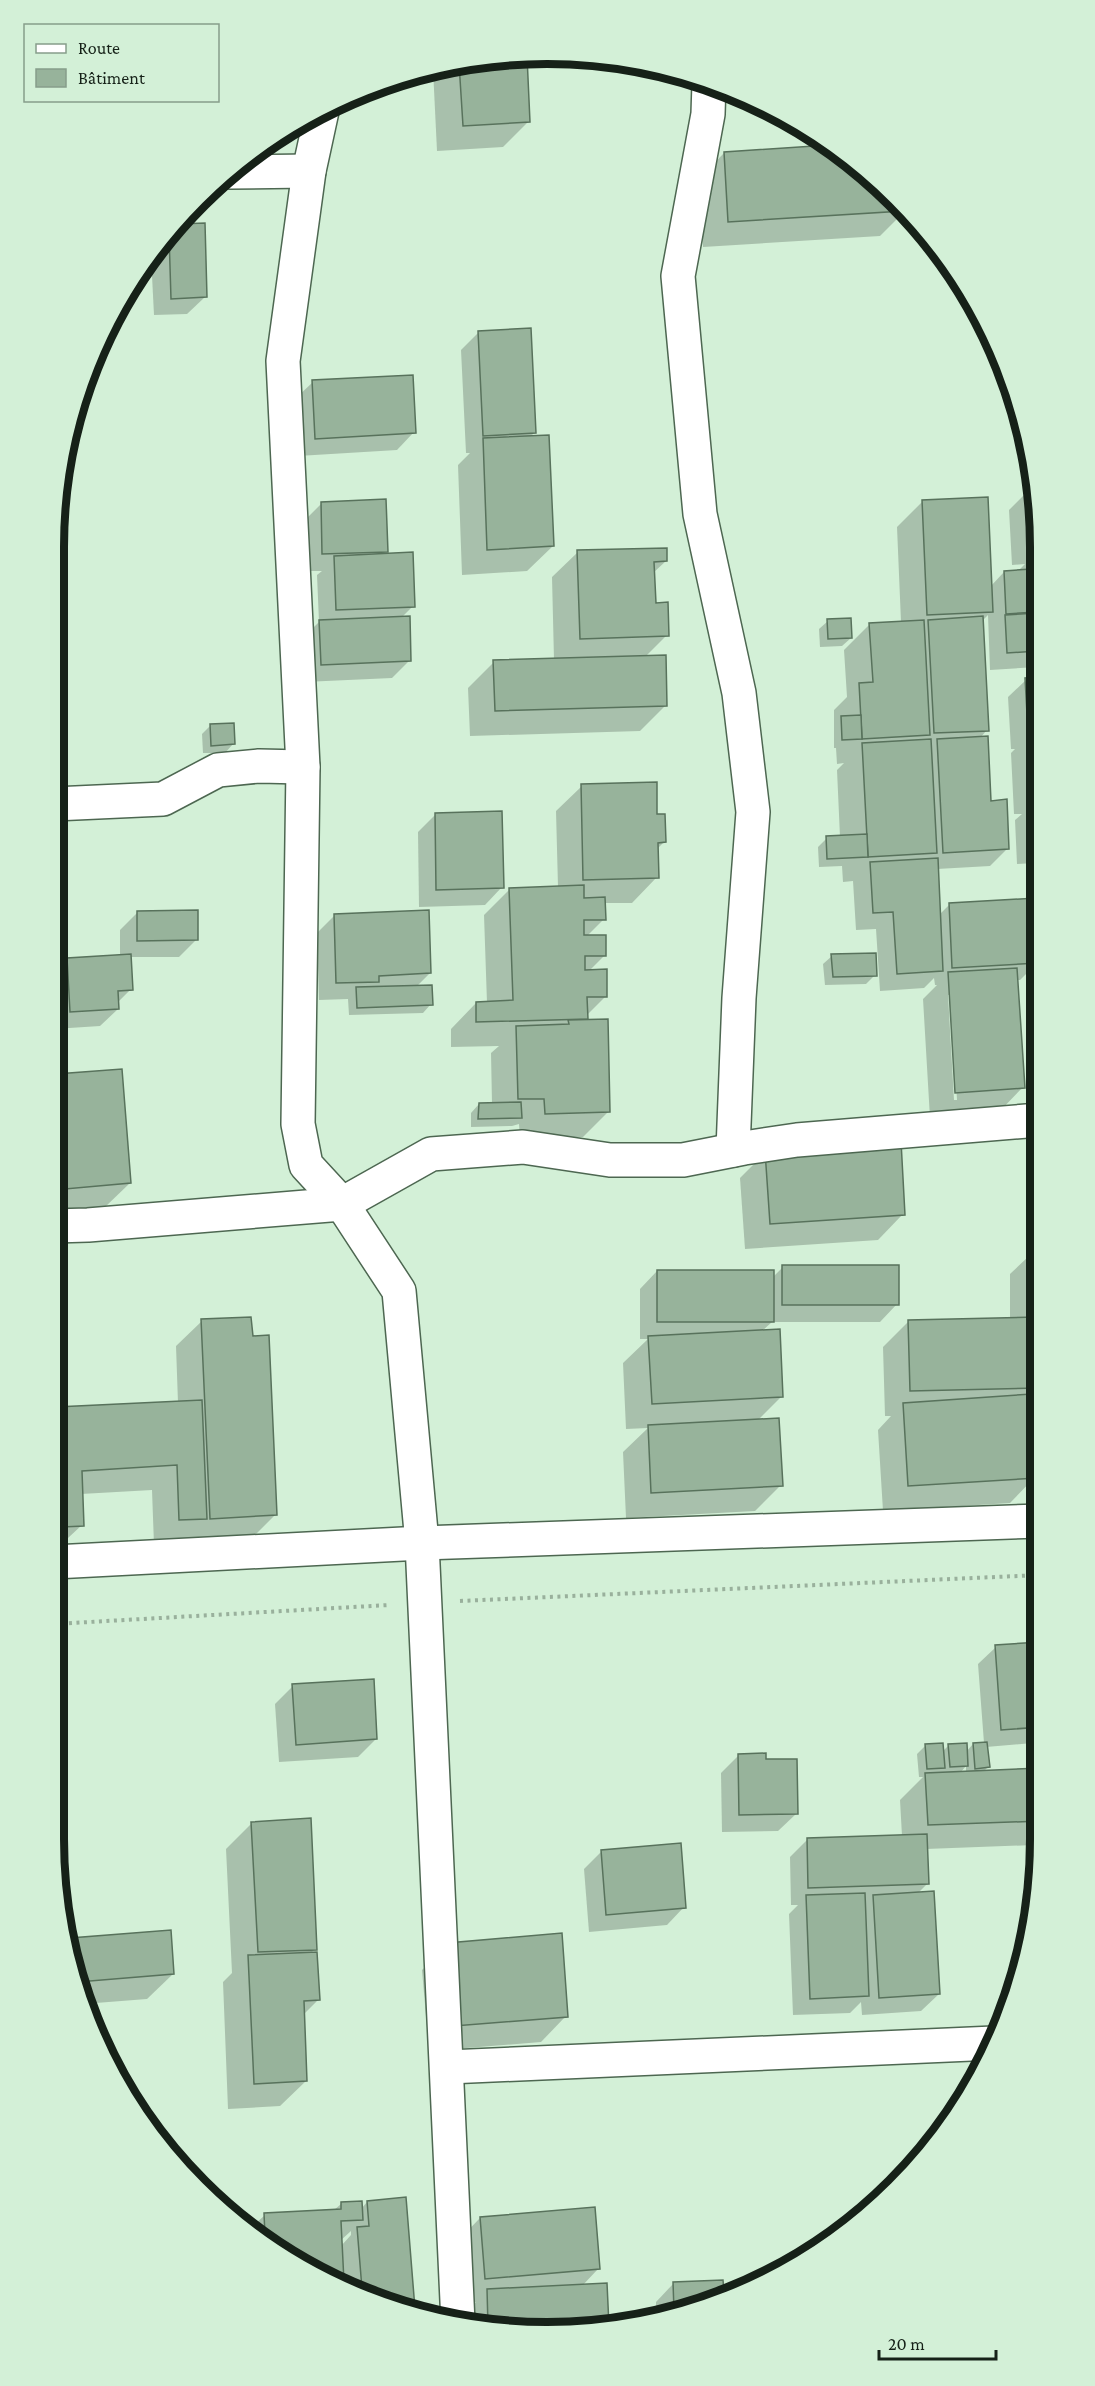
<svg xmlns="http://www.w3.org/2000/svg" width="1095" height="2386" viewBox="0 0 1095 2386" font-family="'Crimson Pro',serif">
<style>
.shadow{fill:#0003;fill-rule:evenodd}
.building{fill:#97b39b;stroke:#58725c;stroke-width:1.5}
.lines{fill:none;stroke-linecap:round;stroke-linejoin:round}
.minor-casing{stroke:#4d6751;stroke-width:36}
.tertiary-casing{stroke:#4d6751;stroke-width:36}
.path{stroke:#99b09c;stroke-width:4;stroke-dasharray:3 4.5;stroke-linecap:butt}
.minor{stroke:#fff;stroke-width:33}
.tertiary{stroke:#fff;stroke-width:33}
.rim{fill:none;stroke:#162118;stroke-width:8}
</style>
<rect width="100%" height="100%" fill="#d3f0d7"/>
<g class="shadow">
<path d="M526 56 528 122 503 147 437 151 433 69 451 64Z"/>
<path d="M831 146 848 156 904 212 880 236 703 247 699 179 724 153Z"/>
<path d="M203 224 205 297 187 314 154 315 151 256 177 225Z"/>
<path d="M479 332 534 433 529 438 553 546 527 571 462 575 458 465 470 453H466L461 350Z"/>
<path d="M313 382 414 432 397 450 298 456 295 399Z"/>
<path d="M1037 492V667L990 670 988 615 982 621 987 730 980 738 989 802 1008 848 990 866 937 869 939 915 950 904 1031 900 1030 869 1036 863 1017 864 1015 820 1022 814H1014L1011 753 1015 749H1011L1008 697 1026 680 1037 679 1038 980 1032 981 1031 969 1020 980H1016L1023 1087 998 1113 930 1118 923 999 937 985H935L934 978 924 988 880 991 876 929 856 930 853 881 843 882 842 866 819 867 818 847 827 838 840 837 837 770 844 763 837 764 836 748H834V710L847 697 844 650 870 624 901 622 897 527 923 501 990 587 1004 572 1018 571 1025 564 1012 565 1009 510 1026 493ZM948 995H951L957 1100H954Z"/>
<path d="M321 504 386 551 382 555 413 606 402 617 410 660 392 678 304 682 302 639 319 622 317 575 322 571H305L304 521Z"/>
<path d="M578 552 666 561 653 573 654 604 667 635 645 657 665 706 640 731 470 736 468 688 494 662 554 660 552 577Z"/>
<path d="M828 621 851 638 842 646 820 647 819 629Z"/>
<path d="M211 725 233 744 225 753H203L202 734Z"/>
<path d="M582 786 656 815 664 842 657 849V877L632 903H604V919L586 937 605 955 589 971 606 996 586 1016 609 1111 583 1137 520 1139 519 1124 512 1126 471 1127V1113L479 1104H492L491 1053 499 1046 451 1047V1029L476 1003H487L484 915 510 889 558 887 556 811Z"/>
<path d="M435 815 502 887 485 905 419 907 418 832Z"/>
<path d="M138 912 197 939 179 957H130L131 989 117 1003 118 1009 100 1026 54 1029V955L63 965 68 959 120 956V930Z"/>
<path d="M334 916 430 973 416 987 431 1004 423 1013 349 1015 348 999 319 1000 317 933Z"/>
<path d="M832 956 875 975 866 984 825 985 823 964Z"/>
<path d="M56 1075 130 1183 104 1208 54 1213V1078Z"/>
<path d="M766 1152 903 1214 878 1240 745 1249 740 1178Z"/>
<path d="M1028 1257H1039V1324H1035L1036 1387 1028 1396 1035 1477 1010 1503 883 1511 878 1430 891 1416H885L883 1347 909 1321 1010 1319V1274Z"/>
<path d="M783 1267 897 1304 880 1322H772L762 1331 781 1397 757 1421 781 1485 755 1511 626 1518 623 1452 648 1428 626 1429 623 1363 648 1339H640V1289L657 1271 773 1277Z"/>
<path d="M202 1321 276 1514 250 1540 154 1545 152 1490 81 1494 82 1525 54 1551V1412L57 1409 178 1403 176 1346Z"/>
<path d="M1040 1643 1041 1736 1037 1739H1041V1838L1034 1845 926 1849 927 1884 918 1893 939 1994 921 2011 862 2015 861 2002 850 2013 793 2015 789 1914 798 1905H791L790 1857 808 1839 902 1836 900 1800 923 1777H919L917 1754 926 1745 942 1752 949 1745 966 1752 973 1744 984 1743 978 1664 996 1647ZM1033 1743 1028 1748 1030 1770 983 1772 988 1767 986 1747ZM966 1766V1772L960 1773Z"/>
<path d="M293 1686 376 1739 358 1757 279 1762 275 1704Z"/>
<path d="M739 1755 765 1761 796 1814 778 1831 722 1832 721 1773Z"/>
<path d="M252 1823 315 1949 310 1954 318 2000 303 2015 306 2081 280 2106 228 2109 223 1982 232 1973 226 1849Z"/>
<path d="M602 1851 684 1907 667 1925 589 1932 584 1869Z"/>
<path d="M71 1939 173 1974 147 1999 83 2004 80 1997Z"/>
<path d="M448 1944 566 2016 541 2042 429 2051 422 1970Z"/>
<path d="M367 2202 414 2308 301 2266 253 2226 265 2215 333 2211 341 2204 361 2209ZM351 2231V2235L341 2246 340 2241Z"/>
<path d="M480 2218 598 2269 582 2286 608 2326 547 2332 462 2324V2316L476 2302 460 2304 455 2244Z"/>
<path d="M722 2281V2293L656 2318V2302L673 2284Z"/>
</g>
<g class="building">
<path d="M527 56 530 122 463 126 459 63Z"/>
<path d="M829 145 848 156 903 211 728 222 724 152Z"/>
<path d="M205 223 207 297 171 299 169 234 178 224Z"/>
<path d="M531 328 536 433 483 436 478 331Z"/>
<path d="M413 375 416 433 315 439 312 380Z"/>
<path d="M549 435 554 546 487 550 483 438Z"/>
<path d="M1037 490V548H1029L1026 491Z"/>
<path d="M988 497 993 612 927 615 922 500Z"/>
<path d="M386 499 388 552 322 554 321 502Z"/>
<path d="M667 548V561L654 562 656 603 668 602 669 636 580 639 577 550Z"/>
<path d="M413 552 415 607 336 610 334 556Z"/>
<path d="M1030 557H1037V612L1006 614 1004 571 1031 569Z"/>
<path d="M1037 613V651L1007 653 1005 615Z"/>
<path d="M410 616 411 661 321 665 319 620Z"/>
<path d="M983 616 989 731 934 733 928 620Z"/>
<path d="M851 618 852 638 828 639 827 619Z"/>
<path d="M924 620 930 735 862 739 859 683 873 682 869 623Z"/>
<path d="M666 655 667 706 495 711 493 660Z"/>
<path d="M1037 677 1038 731 1028 732 1025 678Z"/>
<path d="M861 715 862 739 842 740 841 716Z"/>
<path d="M234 723 235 744 211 746 210 724Z"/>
<path d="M1028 734H1038V797H1031Z"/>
<path d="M988 736 991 801 1007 799 1009 849 943 853 937 739Z"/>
<path d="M931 739 937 853 868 857 862 743Z"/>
<path d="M657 782V814H665L666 842 658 843 659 878 583 880 581 784Z"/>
<path d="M1032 801H1038V847H1035Z"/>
<path d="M502 811 504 888 436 890 435 813Z"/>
<path d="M867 834 868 857 827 859 826 836Z"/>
<path d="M54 846H57L61 928H54Z"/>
<path d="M938 858 943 971 897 974 893 912 873 913 870 862Z"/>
<path d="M584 885V898L605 897 606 920H584V935H606V956H585V970L607 969V997H587L588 1019 476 1022V1002L513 1000 509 888Z"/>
<path d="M1036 898 1038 963 952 968 949 903Z"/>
<path d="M198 910V940L137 941V911Z"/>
<path d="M429 910 431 973 379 976V982L336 983 334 914Z"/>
<path d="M64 953 66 1014 54 1015V954Z"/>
<path d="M876 953 877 976 833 977 831 954Z"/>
<path d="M131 954 133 990 118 991 119 1009 70 1012 67 958Z"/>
<path d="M1017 968 1025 1088 955 1093 948 972Z"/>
<path d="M432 985 433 1005 357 1008 356 987Z"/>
<path d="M608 1019 610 1112 545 1114 544 1099H518L516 1026 569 1024 568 1020Z"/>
<path d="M122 1069 131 1183 65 1189 56 1074Z"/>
<path d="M521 1102 522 1118 478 1119 479 1103Z"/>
<path d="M901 1141 905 1215 770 1224 765 1151Z"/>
<rect x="1027" y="1255" width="12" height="52"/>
<rect x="782" y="1265" width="117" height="40"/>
<rect x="657" y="1270" width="117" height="52"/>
<path d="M251 1317 253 1336 269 1335 277 1515 210 1519 201 1319Z"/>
<path d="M1036 1317 1038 1388 910 1391 908 1320Z"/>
<path d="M780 1329 783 1397 652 1404 648 1336Z"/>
<path d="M1032 1394 1037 1478 908 1486 903 1403Z"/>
<path d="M202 1400 207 1519 179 1520 177 1465 82 1471 84 1526 62 1527 56 1407Z"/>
<path d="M779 1418 783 1486 651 1493 648 1425Z"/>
<path d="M1040 1642 1041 1727 1001 1730 995 1645Z"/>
<path d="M374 1679 377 1739 296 1745 292 1684Z"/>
<path d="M1041 1737V1761H1038L1036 1738Z"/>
<path d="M987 1742 990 1767 975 1769 973 1743Z"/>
<path d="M943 1743 945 1768 927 1769 925 1744Z"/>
<path d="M967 1743 968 1766 950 1767 948 1744Z"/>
<path d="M766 1753V1759H797L798 1814 739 1815 738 1754Z"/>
<path d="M1041 1768V1821L928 1825 925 1773Z"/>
<path d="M311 1818 317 1950 258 1952 251 1822Z"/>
<path d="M927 1834 929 1884 808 1888 807 1838Z"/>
<path d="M681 1843 686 1908 606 1915 601 1850Z"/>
<path d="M934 1891 940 1994 879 1998 873 1895Z"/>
<path d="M865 1893 869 1996 810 1999 806 1895Z"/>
<path d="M171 1930 174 1974 78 1982 70 1938Z"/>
<path d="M562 1933 568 2017 454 2026 447 1943Z"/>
<path d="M317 1952 320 2000 304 2001 307 2081 254 2084 248 1955Z"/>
<path d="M406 2197 415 2309 362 2289 357 2227 369 2226 367 2201Z"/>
<path d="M362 2201 363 2220 341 2221 344 2282 301 2266 265 2236 264 2213 341 2209V2202Z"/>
<path d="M595 2207 600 2269 485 2279 480 2217Z"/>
<path d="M723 2280 724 2292 674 2311 673 2282Z"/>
<path d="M607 2283 609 2326 547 2332 488 2326 487 2289Z"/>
</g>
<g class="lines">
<defs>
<g id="minor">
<path d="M709 83 708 114 678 276 700 514 739 693 753 812 739 998 733 1150"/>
<path d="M322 111 309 171 283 361 303 767 298 1124 306 1165 342 1204 399 1291 422 1543 458 2323"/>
<path d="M230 172 309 171"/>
<path d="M54 804 163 799 218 770 259 766 303 767"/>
<path d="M54 1226 88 1225 342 1204 431 1154 523 1147 610 1160H683L744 1148 797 1140 1039 1120"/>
<path d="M448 2067 994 2043"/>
</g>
<path id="tertiary" d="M54 1562 422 1543 1040 1521"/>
</defs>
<use href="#minor" class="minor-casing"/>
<use href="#tertiary" class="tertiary-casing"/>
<g class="path">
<path d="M460 1601 1040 1575"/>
<path d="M54 1624 389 1605"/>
</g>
<use href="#minor" class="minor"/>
<use href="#tertiary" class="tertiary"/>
</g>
<path d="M0 0H1095V2386H0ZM547 64H547A483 483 0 0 1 1030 547V1839A483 483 0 0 1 547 2322H547A483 483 0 0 1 64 1839V547A483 483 0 0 1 547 64Z" fill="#d3f0d7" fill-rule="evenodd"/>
<path class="rim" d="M547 64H547A483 483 0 0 1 1030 547V1839A483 483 0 0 1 547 2322H547A483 483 0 0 1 64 1839V547A483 483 0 0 1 547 64Z"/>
<rect x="24" y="24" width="195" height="78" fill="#d3f0d7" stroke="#879d8b" stroke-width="1.5"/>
<rect x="36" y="44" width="30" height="9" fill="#ffffff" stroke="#879d8b" stroke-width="1.5"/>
<text x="78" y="54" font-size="18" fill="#162118">Route</text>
<rect x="36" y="69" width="30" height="18" fill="#97b39b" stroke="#879d8b" stroke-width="1.5"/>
<text x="78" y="84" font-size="18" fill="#162118">Bâtiment</text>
<path d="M879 2350v9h117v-9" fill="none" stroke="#162118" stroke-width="3"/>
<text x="888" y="2350" font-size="18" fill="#162118" stroke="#d3f0d7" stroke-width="4.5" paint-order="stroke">20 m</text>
</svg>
